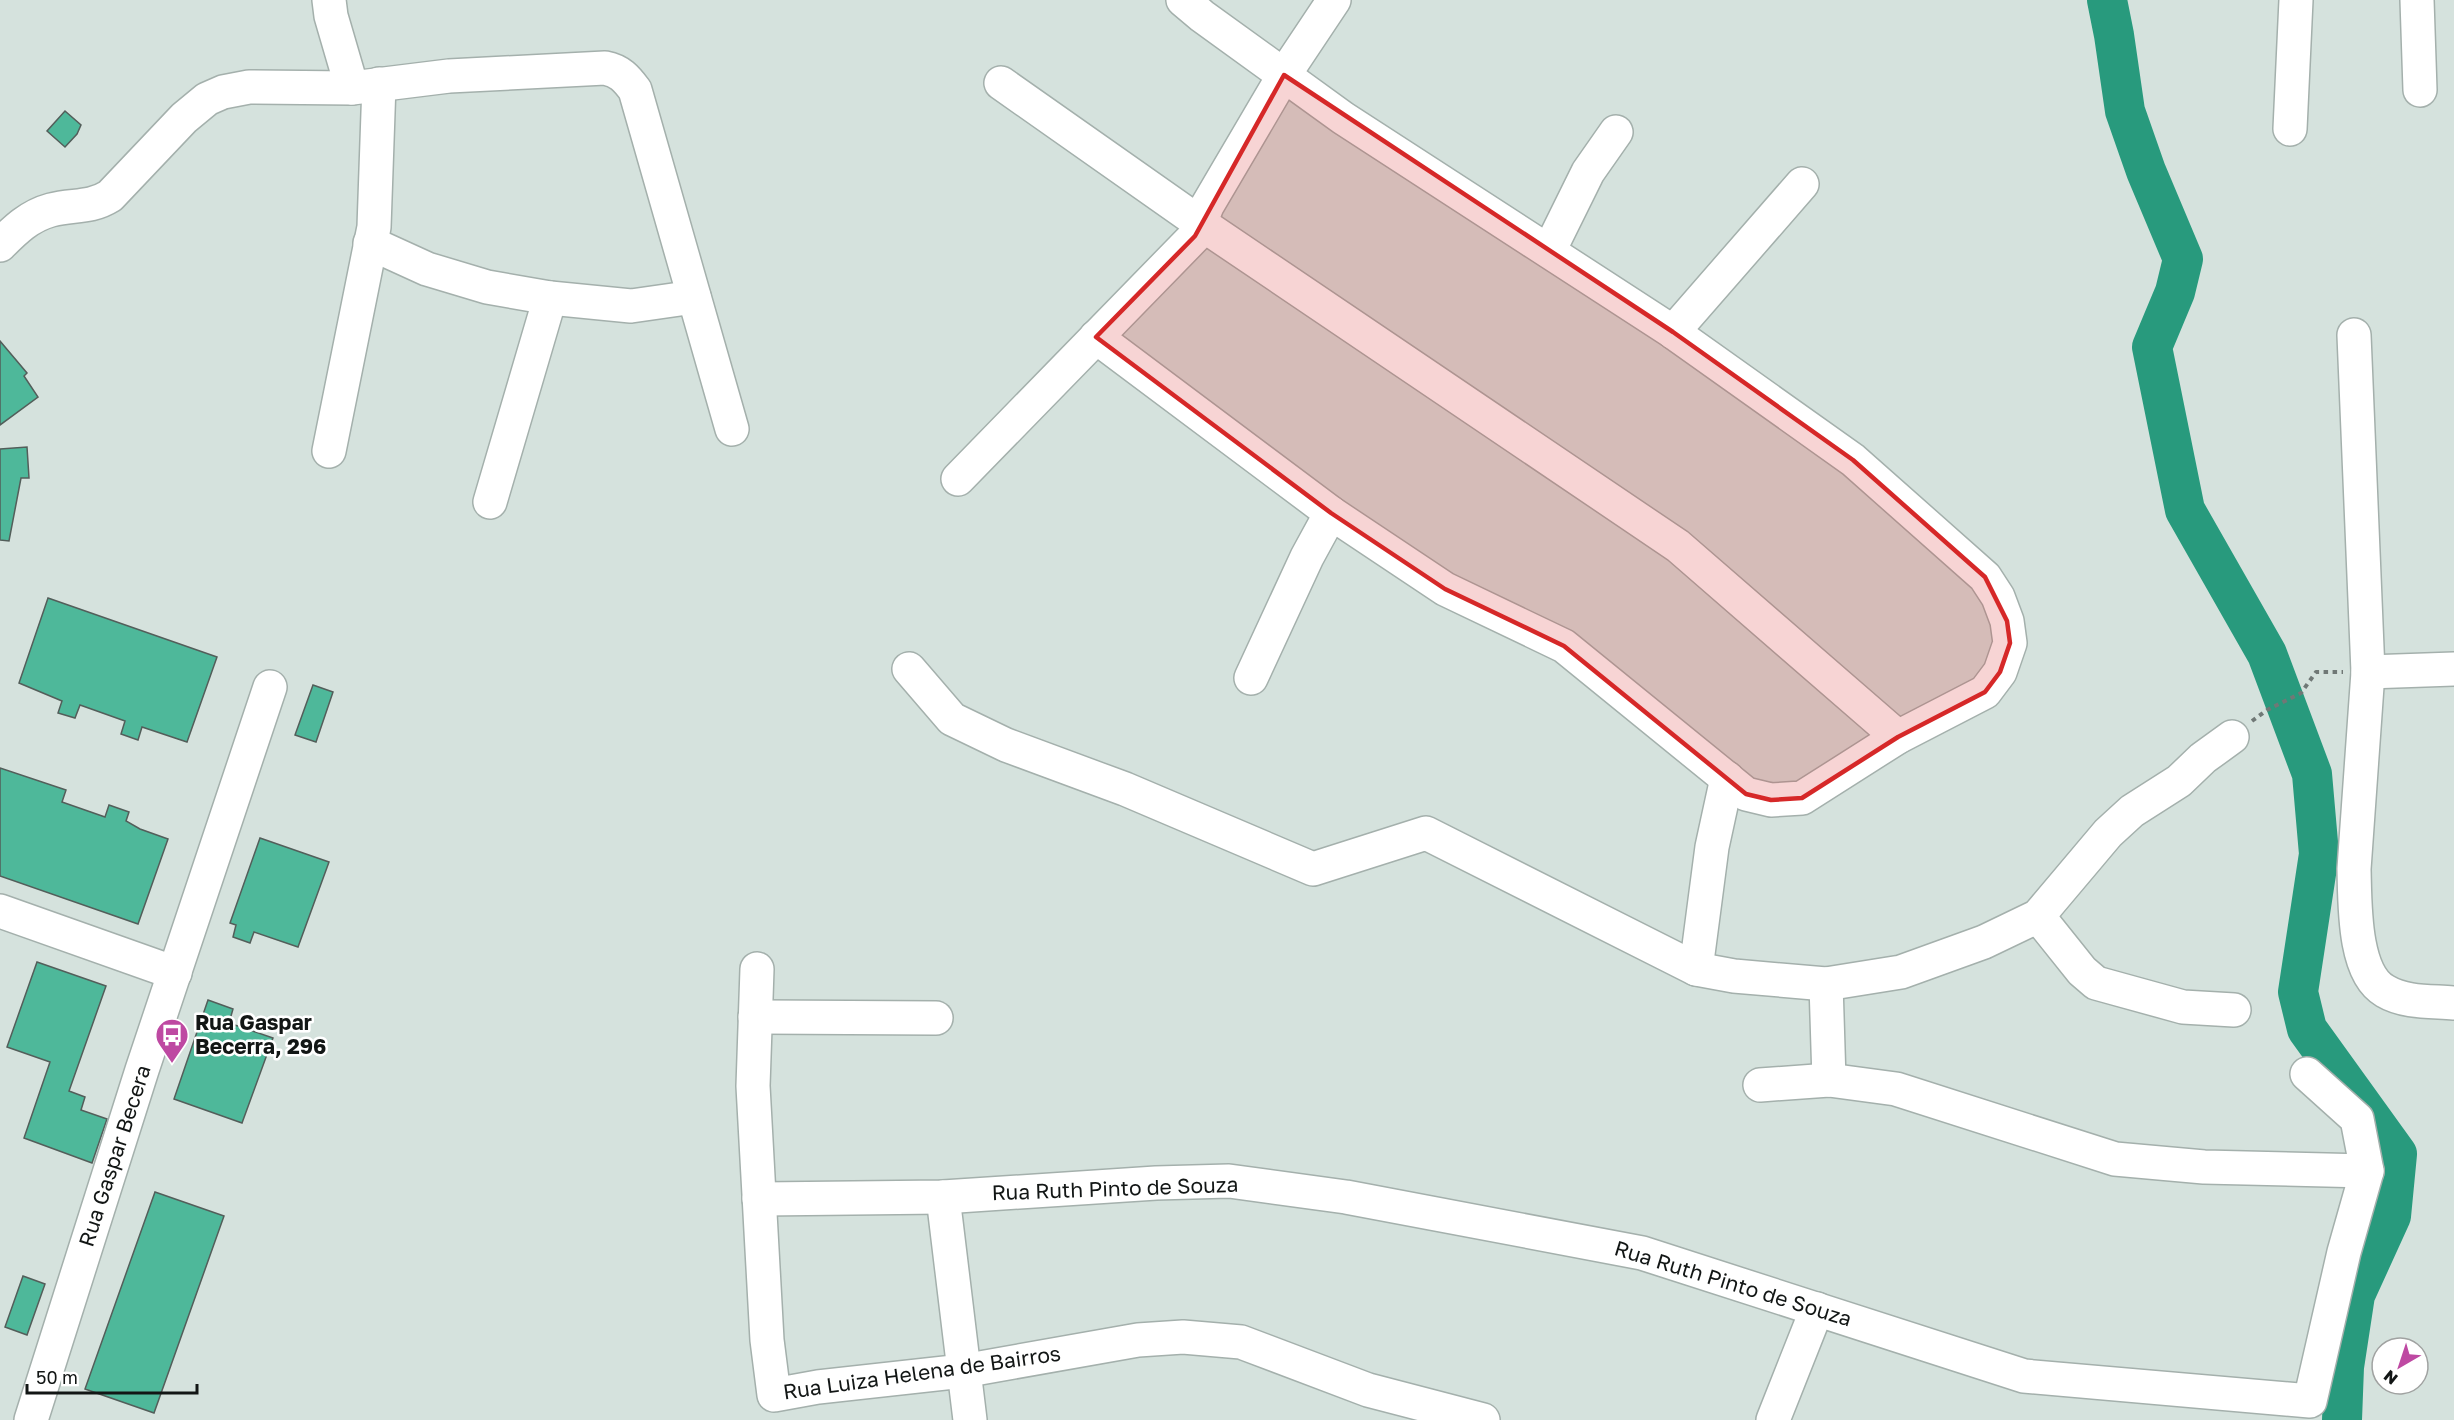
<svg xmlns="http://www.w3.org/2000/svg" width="2454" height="1420" viewBox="0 0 2454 1420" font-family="'Golos Text',sans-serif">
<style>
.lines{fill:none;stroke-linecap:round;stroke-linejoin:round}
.river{stroke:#289a7d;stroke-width:40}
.building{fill:#4eb89a;stroke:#535e5a;stroke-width:1.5}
.minor-casing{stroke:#a4b0ac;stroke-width:36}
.path{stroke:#707876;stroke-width:4;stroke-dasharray:4.5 4.5;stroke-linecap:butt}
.minor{stroke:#fff;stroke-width:33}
.marked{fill:#d62828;fill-opacity:0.2;stroke:#d62828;stroke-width:4.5;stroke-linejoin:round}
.labels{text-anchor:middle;stroke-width:5;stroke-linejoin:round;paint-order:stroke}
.poi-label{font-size:21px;font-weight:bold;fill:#121615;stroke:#fff;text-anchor:start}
.street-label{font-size:21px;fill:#121615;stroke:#fff}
</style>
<rect width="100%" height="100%" fill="#d5e2dd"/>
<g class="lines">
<path class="river" d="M2107 0 2114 35 2125 111 2146 171 2183 259 2175 292 2152 347 2185 510 2267 654 2312 774 2319 854 2298 992 2307 1029 2397 1154 2391 1216 2355 1295 2344 1367 2342 1420"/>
</g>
<g class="building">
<path d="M65 111 81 125 77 134 65 147 47 131Z"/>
<path d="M0 341 27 373 24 376 38 397 0 425Z"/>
<path d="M27 447 29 478H21L9 541 0 540V449Z"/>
<path d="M48 598 217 657 187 742 142 727 138 740 121 734 125 721 80 705 75 718 58 713 62 701 19 683Z"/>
<path d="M313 685 333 692 316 742 295 735Z"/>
<path d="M0 768 66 790 62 802 105 817 109 805 129 812 126 821 140 829 168 839 138 924 0 876Z"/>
<path d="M260 838 329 862 298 947 254 932 250 943 233 937 236 925 230 923Z"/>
<path d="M37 962 106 986 69 1091 85 1097 81 1110 107 1119 92 1163 24 1138 50 1062 7 1047Z"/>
<path d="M208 1000 233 1009 229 1023 273 1038 242 1123 174 1099Z"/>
<path d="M155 1192 224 1216 154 1413 85 1389Z"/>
<path d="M23 1276 45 1284 27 1335 5 1327Z"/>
</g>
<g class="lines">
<defs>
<g id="minor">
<path d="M329 0 331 16 352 88"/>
<path d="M2417 0 2420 90"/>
<path d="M1001 83 1200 223 1678 546 1898 737"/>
<path d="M2290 129 2296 0"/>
<path d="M370 243 427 269 487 287 550 298 631 306 694 297"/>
<path d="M0 245C15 230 29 216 51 210 73 204 89 209 110 196L184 118 207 99 223 92 249 87 352 88 449 76 605 68C620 71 626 78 635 90L732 429"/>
<path d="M1549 251 1588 172 1616 132"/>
<path d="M1673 332 1802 184"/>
<path d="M2354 335 2368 672 2354 869C2355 902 2353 973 2385 991 2405 1003 2432 1001 2454 1003"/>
<path d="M1096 337 1331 513 1445 589 1564 646 1746 794 1771 800 1802 798 1898 737 1985 692 2000 672 2010 643 2007 621 1998 597 1985 577 1853 460 1673 332 1343 118 1202 16 1183 0"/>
<path d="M329 451 374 227 379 84"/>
<path d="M958 479 1195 236 1207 206 1284 75 1334 0"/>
<path d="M490 502 550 298"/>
<path d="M909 669 952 719 1006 745 1125 789 1313 869 1426 833 1696 969 1734 976 1826 984 1901 972 1984 942 2038 916 2108 833 2132 811 2179 781 2203 758 2232 737"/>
<path d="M2368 672 2454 669"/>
<path d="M1251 678 1307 557 1331 513"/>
<path d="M0 911 175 973"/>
<path d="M2038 916 2082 971 2096 983 2183 1007 2234 1010"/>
<path d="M757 969 753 1086 767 1340 774 1395 818 1387 963 1371 1138 1340 1183 1337 1241 1342 1368 1390 1483 1420"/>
<path d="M1696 969 1712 847 1727 778"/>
<path d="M1826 984 1829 1080"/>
<path d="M755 1017 936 1018"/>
<path d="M1760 1085 1829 1080 1896 1089 2115 1159 2204 1167 2367 1171"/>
<path d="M943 1197 970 1420"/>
<path d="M759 1199 943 1197 1156 1183 1229 1181 1346 1197 1642 1253 2024 1376 2310 1401 2344 1252 2367 1171 2357 1119 2307 1074"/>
<path d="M31 1420 142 1070 270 687"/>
<path d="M1773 1420 1817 1309"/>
</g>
</defs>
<use href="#minor" class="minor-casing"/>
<path class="path" d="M2252 721 2267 710 2301 693 2316 672H2343"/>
<use href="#minor" class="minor"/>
</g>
<path class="marked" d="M1284 75 1673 332 1853 460 1985 577 2007 621 2010 643 2000 672 1985 692 1898 737 1802 798 1771 800 1746 794 1564 646 1445 589 1331 513 1096 337 1195 236Z"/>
<defs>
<symbol id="bus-pin" viewBox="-11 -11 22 30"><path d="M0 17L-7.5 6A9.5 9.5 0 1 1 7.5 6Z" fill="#be49a2" stroke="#fff"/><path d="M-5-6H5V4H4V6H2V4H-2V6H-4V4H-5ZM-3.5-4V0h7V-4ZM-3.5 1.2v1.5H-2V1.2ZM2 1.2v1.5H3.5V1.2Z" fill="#fff"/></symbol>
</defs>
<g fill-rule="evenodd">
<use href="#bus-pin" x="153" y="1016" width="38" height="52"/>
</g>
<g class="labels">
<g class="poi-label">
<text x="195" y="1030">Rua Gaspar<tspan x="195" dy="24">Becerra, 296</tspan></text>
</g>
<g class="street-label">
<text transform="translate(115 1156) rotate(-72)" y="7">Rua Gaspar Becera</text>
<text transform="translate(1115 1189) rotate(-2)" y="7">Rua Ruth Pinto de Souza</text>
<text transform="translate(1733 1284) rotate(17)" y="7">Rua Ruth Pinto de Souza</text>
<text transform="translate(922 1373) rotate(-8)" y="7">Rua Luiza Helena de Bairros</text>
</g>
</g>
<g transform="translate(2400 1366) rotate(219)"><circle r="28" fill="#ffffff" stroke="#a0a2a1" stroke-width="1.5"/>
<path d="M0-4.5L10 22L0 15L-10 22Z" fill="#be49a2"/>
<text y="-9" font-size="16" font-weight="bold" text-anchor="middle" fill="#121615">N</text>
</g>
<path d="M27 1384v9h170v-9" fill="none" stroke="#121615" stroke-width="3"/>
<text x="36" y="1384" font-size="18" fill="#121615" stroke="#ffffff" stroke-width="4.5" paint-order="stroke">50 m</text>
</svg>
